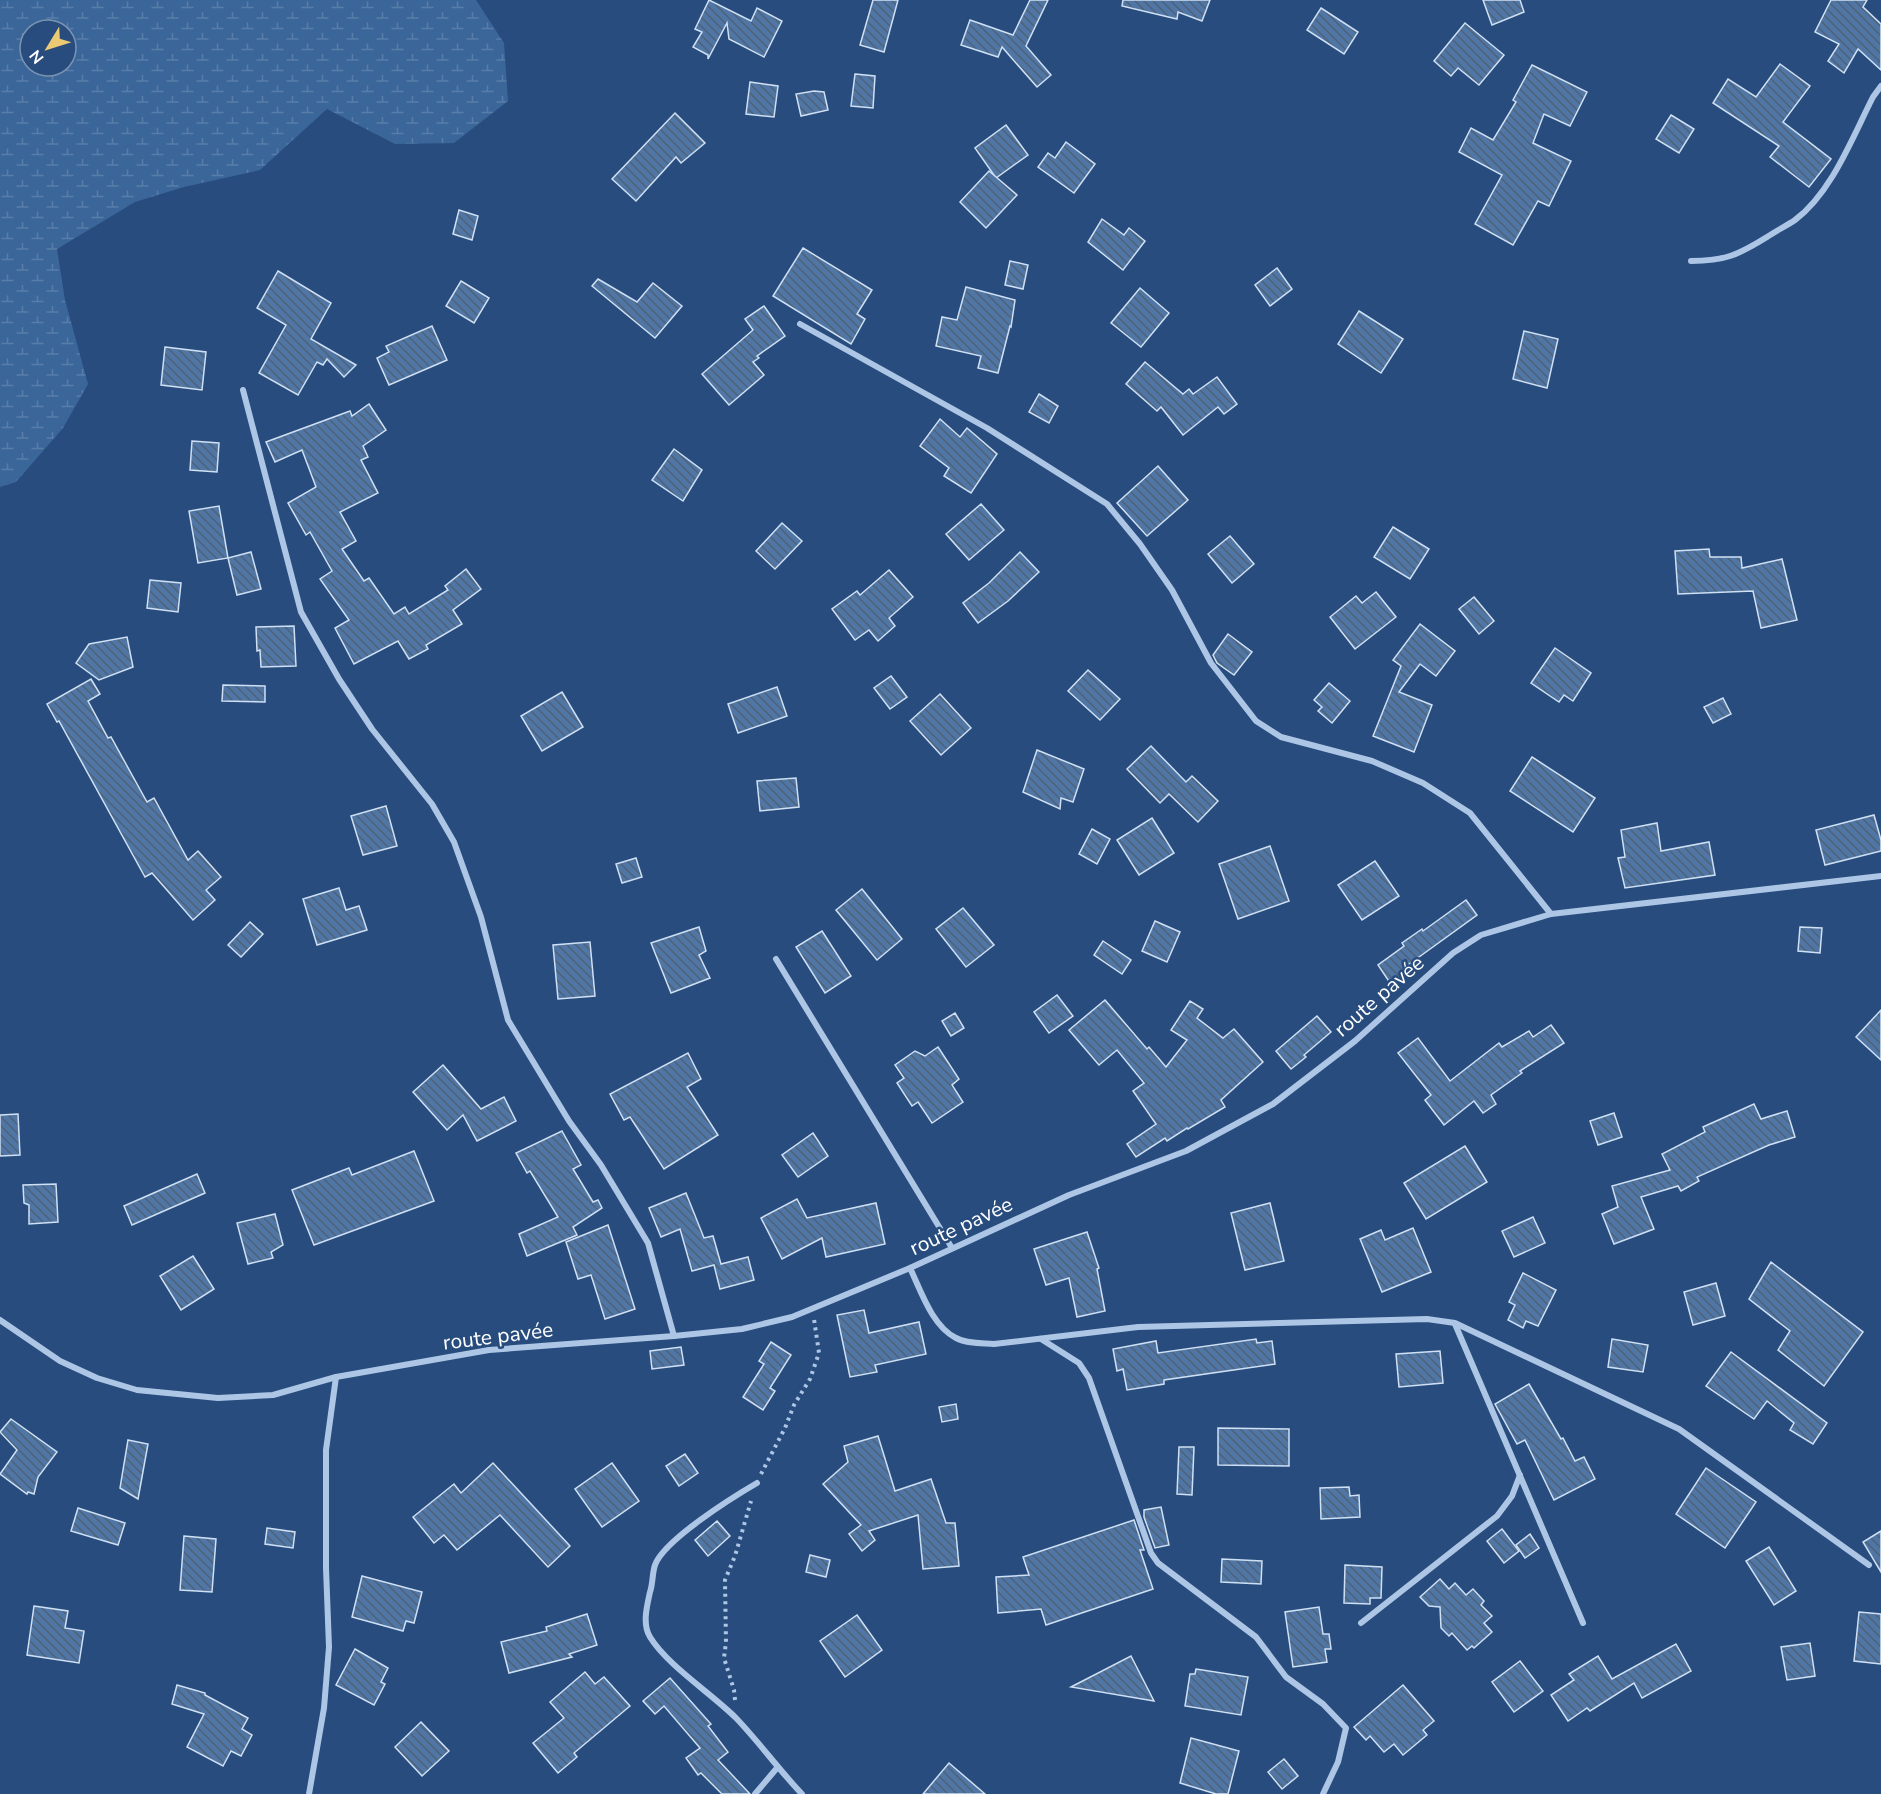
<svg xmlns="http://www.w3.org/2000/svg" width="1881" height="1794" viewBox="0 0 1881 1794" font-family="'Nunito Sans',sans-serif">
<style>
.wetland{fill:url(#wetland-marsh);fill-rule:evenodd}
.building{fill:url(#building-back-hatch);stroke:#cfe0f4;stroke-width:1.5}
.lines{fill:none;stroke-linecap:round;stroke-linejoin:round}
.path{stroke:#adc6e5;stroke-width:4;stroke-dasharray:3 4.5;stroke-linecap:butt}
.minor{stroke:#adc6e5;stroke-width:6}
.labels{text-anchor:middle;stroke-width:5;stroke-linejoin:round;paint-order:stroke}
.street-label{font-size:21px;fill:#fff;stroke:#274c7d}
</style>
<defs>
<pattern id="wetland-marsh" width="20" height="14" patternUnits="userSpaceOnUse" patternTransform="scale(1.5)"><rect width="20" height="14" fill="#3b669a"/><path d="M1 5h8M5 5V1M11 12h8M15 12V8" fill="none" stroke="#587da9"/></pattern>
<pattern id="building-back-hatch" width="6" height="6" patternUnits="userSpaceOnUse" patternTransform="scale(1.5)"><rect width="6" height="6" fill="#5076a5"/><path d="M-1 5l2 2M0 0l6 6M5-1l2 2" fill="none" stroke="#4e6178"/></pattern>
</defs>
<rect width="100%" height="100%" fill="#274c7d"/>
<path class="wetland" d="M0 0H476L504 43 508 101 454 143 395 144 327 109 260 170 184 187 135 202 57 249 65 300 88 384 63 428 16 482 0 487ZM30 30H66V66H30Z"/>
<g class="building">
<path d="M709 0 751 21 757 8 782 21 764 57 729 39 727 23 708 59V55L693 47 702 32 695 29Z"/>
<path d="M873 0H898L884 52 860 45Z"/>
<path d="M1030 0H1048L1026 46 1051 75 1037 87 1002 47 998 57 961 45 970 20 1013 35Z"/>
<path d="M1123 0H1210L1202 21 1178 12 1177 19 1122 6Z"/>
<path d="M1483 0H1520L1524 12 1492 25Z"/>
<path d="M1831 0H1867L1863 7 1881 24V70L1858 49 1844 73 1828 61 1839 44 1815 32Z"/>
<path d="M1321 8 1358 32 1344 54 1307 30Z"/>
<path d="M1465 23 1504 55 1479 85 1458 68 1451 76 1434 61Z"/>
<path d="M1780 64 1810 86 1783 122 1831 159 1809 187 1770 157 1779 146 1713 103 1728 79 1756 97Z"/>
<path d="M1532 65 1587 92 1570 126 1544 114 1533 143 1571 161 1549 206 1538 201 1513 245 1475 224 1502 175 1459 152 1471 128 1493 140 1516 102 1513 100Z"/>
<path d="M855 74 875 76 873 108 851 106Z"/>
<path d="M750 82 778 86 774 117 746 114Z"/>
<path d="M814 91 824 92 828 110 801 116 796 94Z"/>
<path d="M675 113 705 143 681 163 676 157 636 201 612 179Z"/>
<path d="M1671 115 1694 129 1679 153 1656 139Z"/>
<path d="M1006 125 1028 155 996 178 975 148Z"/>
<path d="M1066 142 1095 164 1074 193 1038 167 1048 153 1055 158Z"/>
<path d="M989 171 1017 195 986 228 960 202Z"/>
<path d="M459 210 478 216 472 240 453 234Z"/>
<path d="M1102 219 1124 235 1129 228 1145 241 1123 270 1088 242Z"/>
<path d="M803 248 872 290 857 314 865 319 851 344 773 296Z"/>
<path d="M1010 261 1028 265 1023 289 1005 285Z"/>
<path d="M1277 268 1292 289 1270 306 1255 285Z"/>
<path d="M278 271 331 303 311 339 356 365 344 377 327 359 323 365 317 362 298 395 259 373 286 325 257 308Z"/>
<path d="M598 279 637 302 653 283 682 306 655 338 592 286Z"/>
<path d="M461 281 489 298 474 323 446 306Z"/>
<path d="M966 287 1015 300 1011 327 1010 326 998 373 978 368 981 356 936 346 942 317 957 320Z"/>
<path d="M1140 288 1169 313 1141 347 1111 323Z"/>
<path d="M764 306 785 336 757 356 759 358 753 362 764 375 729 405 702 374 753 330 745 319Z"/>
<path d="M1359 311 1403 339 1381 373 1338 344Z"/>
<path d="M432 326 447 360 389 385 377 358 389 352 386 346Z"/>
<path d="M1524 331 1558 339 1547 388 1513 379Z"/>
<path d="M165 347 206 352 202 390 161 385Z"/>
<path d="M1145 362 1183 394 1189 389 1193 394 1217 377 1237 404 1224 414 1218 407 1183 435 1161 407 1157 411 1126 384Z"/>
<path d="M1039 394 1058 406 1049 423 1029 412Z"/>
<path d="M369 404 386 430 363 446 368 457 361 460 378 493 340 512 356 541 342 549 364 581 369 578 394 614 405 607 409 614 448 590 445 586 466 569 481 589 453 610 462 624 426 645 428 649 409 659 398 641 354 664 335 628 349 620 320 579 332 571 310 532 306 535 288 503 316 487 302 450 275 462 266 442 350 411 352 416Z"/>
<path d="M940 419 960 437 967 428 997 454 971 493 944 476 949 468 920 446Z"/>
<path d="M192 441 219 443 217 472 190 470Z"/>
<path d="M674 449 702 470 683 501 652 480Z"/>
<path d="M1158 466 1188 500 1147 536 1117 503Z"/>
<path d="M981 504 1004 530 969 560 946 534Z"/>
<path d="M219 506 228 558 198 563 189 511Z"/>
<path d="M782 523 802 541 775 569 756 551Z"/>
<path d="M1393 527 1429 549 1410 579 1374 557Z"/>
<path d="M1230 536 1254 564 1232 583 1208 554Z"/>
<path d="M1709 549 1710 557H1741L1742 568 1782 559 1797 620 1761 628 1753 591 1678 594 1675 551Z"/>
<path d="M251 552 261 589 237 595 228 558Z"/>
<path d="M1020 552 1039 572 1008 601 978 623 963 603 989 583Z"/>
<path d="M889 570 913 597 889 618 895 626 878 641 869 630 855 640 832 609 857 591 860 595Z"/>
<path d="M150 580 181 583 178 612 147 608Z"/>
<path d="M1376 592 1396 617 1355 649 1330 617 1356 596 1362 603Z"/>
<path d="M1474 597 1494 621 1479 634 1459 609Z"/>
<path d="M1420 624 1455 651 1436 676 1420 664 1399 692 1432 705 1414 752 1373 736 1401 666 1393 660Z"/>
<path d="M294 626 296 666 261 667 260 650 257 651 256 627Z"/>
<path d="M1228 634 1252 652 1234 675 1217 663 1213 655Z"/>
<path d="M127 637 133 667 99 680 76 663 89 644Z"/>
<path d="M1555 648 1591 673 1573 701 1564 695 1559 702 1531 683Z"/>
<path d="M1088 670 1120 699 1100 720 1068 691Z"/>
<path d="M891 676 907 697 890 709 874 688Z"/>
<path d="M91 679 100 694 88 701 108 738 111 737 147 802 154 798 188 860 198 851 221 877 206 890 215 900 193 920 152 873 145 877 59 721 57 722 47 704Z"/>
<path d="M1329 683 1350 701 1332 723 1318 711 1322 707 1314 700Z"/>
<path d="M223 685 265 686V702L222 701Z"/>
<path d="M777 687 787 716 738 733 728 704Z"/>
<path d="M562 692 583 727 542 751 521 716Z"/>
<path d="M940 694 971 728 941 755 910 721Z"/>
<path d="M1723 698 1731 714 1713 723 1704 707Z"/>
<path d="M1151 746 1186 782 1192 776 1218 801 1198 822 1169 794 1160 803 1127 769Z"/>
<path d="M1037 750 1084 769 1073 802 1061 798 1060 809 1023 792Z"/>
<path d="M1532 757 1595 798 1573 832 1510 791Z"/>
<path d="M796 778 799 807 760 811 757 781Z"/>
<path d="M386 806 397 846 363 855 351 816Z"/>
<path d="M1874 815 1881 840V851L1825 865 1816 830Z"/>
<path d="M1152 818 1174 853 1139 875 1117 840Z"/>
<path d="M1657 823 1661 851 1709 842 1715 875 1625 888 1618 858 1625 857 1621 830Z"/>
<path d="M1092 829 1110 839 1097 864 1079 854Z"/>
<path d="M1270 846 1289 901 1238 919 1219 864Z"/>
<path d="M636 858 642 877 622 883 616 864Z"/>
<path d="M1375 861 1399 896 1362 920 1338 885Z"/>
<path d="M339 888 346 910 359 906 367 930 317 945 303 899Z"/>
<path d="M862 889 902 939 877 960 836 910Z"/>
<path d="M1466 900 1477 915 1408 965 1411 968 1390 983 1378 965 1404 946 1402 943 1422 929 1423 931Z"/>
<path d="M963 908 994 945 966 967 936 929Z"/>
<path d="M1155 921 1180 932 1167 962 1142 951Z"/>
<path d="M250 922 263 934 241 957 228 945Z"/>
<path d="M699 927 706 951 699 955 710 978 671 993 651 943Z"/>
<path d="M1800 927 1822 928 1820 953 1798 951Z"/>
<path d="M822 931 851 976 825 993 796 947Z"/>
<path d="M1103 941 1131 960 1122 974 1094 955Z"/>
<path d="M590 942 595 996 558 999 553 945Z"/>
<path d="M1057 995 1073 1016 1049 1033 1034 1012Z"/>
<path d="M1105 1000 1147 1049 1149 1047 1166 1067 1187 1040 1171 1030 1190 1001 1203 1009 1197 1018 1223 1038 1234 1029 1263 1062 1221 1100 1225 1107 1188 1129 1187 1128 1167 1141 1165 1138 1136 1157 1127 1144 1156 1124 1133 1091 1144 1083 1117 1050 1099 1065 1069 1030Z"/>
<path d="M1881 1010V1060L1856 1037Z"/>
<path d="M955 1013 964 1028 951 1036 942 1021Z"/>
<path d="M1317 1016 1331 1032 1304 1055 1306 1057 1291 1069 1276 1051Z"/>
<path d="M1551 1025 1564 1043 1520 1071 1522 1073 1491 1095 1496 1104 1483 1113 1474 1101 1444 1125 1425 1100 1431 1095 1398 1053 1418 1038 1450 1081 1499 1043 1502 1047 1529 1031 1533 1037Z"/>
<path d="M938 1047 959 1079 952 1085 963 1102 932 1123 918 1102 912 1106 897 1083 904 1078 895 1065 915 1051 925 1056Z"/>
<path d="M688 1053 701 1079 687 1087 718 1135 664 1169 630 1117 624 1120 610 1094Z"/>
<path d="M443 1065 481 1109 504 1097 516 1121 477 1141 463 1115 447 1130 413 1092Z"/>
<path d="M1754 1104 1761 1119 1787 1111 1795 1137 1769 1145 1697 1177 1699 1181 1681 1191 1678 1186 1641 1197 1654 1229 1614 1244 1602 1214 1618 1207 1612 1186 1670 1170 1662 1154 1705 1132 1703 1127Z"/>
<path d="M1614 1113 1622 1137 1598 1145 1590 1121Z"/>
<path d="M18 1114 20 1155 0 1156V1115Z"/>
<path d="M562 1131 581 1165 573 1169 593 1202 598 1200 602 1208 573 1227 577 1235 527 1256 519 1234 558 1217 530 1171 527 1173 516 1153Z"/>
<path d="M813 1133 828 1156 798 1177 782 1155Z"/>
<path d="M1465 1146 1487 1182 1426 1219 1404 1183Z"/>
<path d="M414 1151 434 1201 314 1245 292 1190 349 1168 352 1175Z"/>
<path d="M197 1174 205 1193 132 1225 124 1206Z"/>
<path d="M56 1184 58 1222 29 1224V1205L24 1203 23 1185Z"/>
<path d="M686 1193 704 1238 713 1236 721 1264 748 1257 754 1280 720 1289 714 1265 692 1271 680 1229 661 1237 649 1208Z"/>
<path d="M797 1199 807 1218 876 1203 885 1244 826 1257 822 1238 782 1259 761 1218Z"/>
<path d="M1270 1203 1284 1261 1245 1270 1231 1213Z"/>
<path d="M275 1214 283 1245 271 1252 273 1258 248 1264 237 1223Z"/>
<path d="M1533 1217 1545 1243 1514 1257 1502 1231Z"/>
<path d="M608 1225 635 1309 605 1319 591 1275 578 1279 566 1242Z"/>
<path d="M1413 1228 1431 1272 1382 1292 1360 1239 1381 1230 1385 1240Z"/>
<path d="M1087 1232 1099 1268 1097 1269 1105 1311 1077 1317 1069 1278 1046 1285 1034 1249Z"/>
<path d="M193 1256 214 1289 181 1310 160 1276Z"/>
<path d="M1771 1262 1863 1332 1824 1386 1778 1350 1790 1331 1749 1299Z"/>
<path d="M1523 1273 1556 1290 1538 1326 1526 1321 1523 1328 1508 1320 1515 1305 1509 1302Z"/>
<path d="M1716 1283 1725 1316 1693 1325 1684 1292Z"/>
<path d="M864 1310 869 1333 919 1322 926 1354 875 1365 877 1372 850 1377 837 1315Z"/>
<path d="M1256 1339 1257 1343 1272 1341 1275 1364 1164 1380V1384L1127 1390 1123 1369 1117 1371 1113 1349 1156 1341 1158 1353Z"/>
<path d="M1612 1339 1648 1345 1643 1372 1608 1367Z"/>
<path d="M771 1342 791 1355 770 1388 775 1391 763 1410 743 1397 764 1364 759 1361Z"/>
<path d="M681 1347 684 1365 652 1369 650 1351Z"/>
<path d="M1440 1351 1443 1383 1399 1387 1396 1354Z"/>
<path d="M1731 1352 1827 1423 1813 1444 1790 1430 1794 1423 1767 1401 1754 1419 1706 1386Z"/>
<path d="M1529 1384 1561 1439 1563 1438 1575 1461 1584 1457 1595 1479 1554 1500 1525 1440 1517 1444 1495 1404Z"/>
<path d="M956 1404 958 1419 942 1422 939 1407Z"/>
<path d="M11 1419 57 1452 38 1477 34 1494 28 1492 27 1494 0 1474 17 1450 0 1432Z"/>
<path d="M1218 1428 1289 1429V1466L1218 1465Z"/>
<path d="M878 1436 895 1491 931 1479 946 1523H955L959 1566 923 1569 918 1515 869 1531 875 1540 862 1551 849 1534 861 1525 823 1484 848 1462 844 1446Z"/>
<path d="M128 1440 148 1444 138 1499 120 1488Z"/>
<path d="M1179 1447H1194L1192 1495 1177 1494Z"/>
<path d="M685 1454 698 1473 679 1486 666 1466Z"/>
<path d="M493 1463 570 1546 548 1567 500 1515 457 1550 444 1535 434 1543 413 1517 454 1484 461 1493Z"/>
<path d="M612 1463 639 1501 602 1527 575 1489Z"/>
<path d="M1706 1468 1756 1502 1725 1548 1676 1514Z"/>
<path d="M1349 1487 1350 1496 1359 1495 1360 1517 1321 1519 1320 1488Z"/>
<path d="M1161 1507 1169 1545 1155 1548 1144 1517V1510Z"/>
<path d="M78 1508 125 1523 118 1545 71 1531Z"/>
<path d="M1134 1520 1144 1550H1140L1153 1589 1046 1625 1041 1609 998 1613 996 1577 1029 1575 1023 1557Z"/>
<path d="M717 1521 730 1536 708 1556 695 1540Z"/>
<path d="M267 1528 295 1532 293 1548 265 1544Z"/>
<path d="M1502 1529 1519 1551 1504 1563 1487 1541Z"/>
<path d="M1881 1531V1572L1863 1542Z"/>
<path d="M1530 1534 1539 1548 1525 1558 1516 1545Z"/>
<path d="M184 1536 216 1539 212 1592 180 1590Z"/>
<path d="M1769 1547 1796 1591 1774 1605 1746 1561Z"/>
<path d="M810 1555 830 1560 826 1577 806 1572Z"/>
<path d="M1222 1559 1262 1561 1261 1584 1221 1582Z"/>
<path d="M1345 1565 1382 1567 1381 1598H1370V1604L1344 1603Z"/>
<path d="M362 1576 422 1592 414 1623 406 1621 403 1631 352 1617Z"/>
<path d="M1440 1579 1449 1589 1455 1583 1466 1595 1473 1589 1484 1601 1481 1605 1492 1616 1484 1623 1492 1632 1474 1648 1472 1646 1467 1650 1452 1633 1449 1636 1441 1628 1440 1607 1429 1606 1420 1597Z"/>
<path d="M34 1606 68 1611 65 1628 84 1631 79 1663 27 1655Z"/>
<path d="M1319 1607 1323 1634H1329L1331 1649H1325L1327 1662 1293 1667 1285 1612Z"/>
<path d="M1859 1612 1881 1614V1664L1854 1661Z"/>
<path d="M587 1614 597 1645 569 1654 572 1657 509 1673 501 1642 547 1631 546 1627Z"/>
<path d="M857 1615 882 1650 845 1677 820 1641Z"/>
<path d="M1810 1643 1815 1676 1787 1680 1781 1647Z"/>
<path d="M1676 1644 1691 1671 1642 1698 1634 1683 1590 1711 1587 1708 1568 1721 1551 1695 1574 1680 1569 1674 1598 1656 1612 1679Z"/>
<path d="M355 1649 388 1668 381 1682 385 1684 374 1705 336 1685Z"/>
<path d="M1131 1656 1154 1701 1071 1687Z"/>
<path d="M1520 1661 1543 1691 1514 1712 1492 1682Z"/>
<path d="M1196 1669 1248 1677 1241 1715 1185 1706 1190 1674H1195Z"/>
<path d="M585 1672 595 1684 604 1677 630 1706 574 1753 577 1757 558 1773 533 1743 564 1718 550 1702Z"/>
<path d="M670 1678 711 1724 708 1726 728 1752 718 1760 750 1794H722L701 1773 698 1775 686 1758 700 1748 664 1706 655 1714 643 1701Z"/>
<path d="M177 1685 205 1693V1695L248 1718 242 1729 252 1735 241 1756 231 1751 223 1766 187 1747 204 1714 172 1704Z"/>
<path d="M1403 1685 1434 1721 1423 1730 1427 1735 1403 1755 1394 1744 1384 1752 1370 1736 1366 1740 1354 1727Z"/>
<path d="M421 1722 449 1751 422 1776 395 1747Z"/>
<path d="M1191 1738 1239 1751 1228 1794H1216L1180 1783Z"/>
<path d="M1284 1759 1298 1776 1282 1789 1268 1772Z"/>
<path d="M949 1763 985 1794H923Z"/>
</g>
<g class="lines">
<g class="path">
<path d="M761 1474 785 1428 794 1405 810 1379 819 1353 814 1319"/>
<path d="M735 1700 734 1690 724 1658 726 1642 725 1580 735 1556 751 1501"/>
</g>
<g class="minor">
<path d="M1691 261C1725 261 1738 255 1767 237 1776 231 1786 226 1795 220 1832 192 1852 138 1873 97L1881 86"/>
<path d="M800 324 987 428 1107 504 1140 544 1172 590 1211 663 1256 721 1281 737 1372 761 1423 783 1470 813 1551 914"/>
<path d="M243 390 301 612 339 679 372 729 432 804 454 842 481 917 508 1020 569 1121 601 1165 648 1243 674 1336"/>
<path d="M776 959 952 1248"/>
<path d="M910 1268C921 1291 932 1326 956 1338 967 1344 982 1343 994 1344L1138 1327 1427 1319 1455 1323 1679 1429 1869 1565"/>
<path d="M0 1320 60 1361 97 1378 137 1390 218 1398 273 1395 336 1377 489 1350 674 1336 742 1329 792 1317 910 1268 1069 1195 1186 1151 1273 1104 1355 1041 1453 953 1481 935 1551 914 1881 876"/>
<path d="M1455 1324 1583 1623"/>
<path d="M1041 1339 1079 1363 1089 1378 1151 1553 1158 1563 1256 1637 1286 1677 1323 1704 1346 1728 1338 1762 1323 1794"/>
<path d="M757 1483C733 1497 664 1540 655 1565 652 1574 653 1584 650 1592 647 1606 642 1624 650 1637 668 1666 711 1693 736 1718 759 1742 779 1770 802 1794"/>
<path d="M1361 1623 1497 1516 1512 1496 1520 1475"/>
<path d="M309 1794 324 1708 329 1647 326 1568V1450L336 1377"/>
<path d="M755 1794 777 1768"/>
</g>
</g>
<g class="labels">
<g class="street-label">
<text transform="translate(1379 996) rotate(-41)" y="7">route pavée</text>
<text transform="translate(961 1226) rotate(-25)" y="7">route pavée</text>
<text transform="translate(498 1336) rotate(-7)" y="7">route pavée</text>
</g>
</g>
<g transform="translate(48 48) rotate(232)"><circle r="28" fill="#274c7d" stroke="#7d94b1" stroke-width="1.5"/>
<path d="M0-4.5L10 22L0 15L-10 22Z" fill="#ecca73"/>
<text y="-9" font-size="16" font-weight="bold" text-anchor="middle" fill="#ffffff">N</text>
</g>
</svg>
